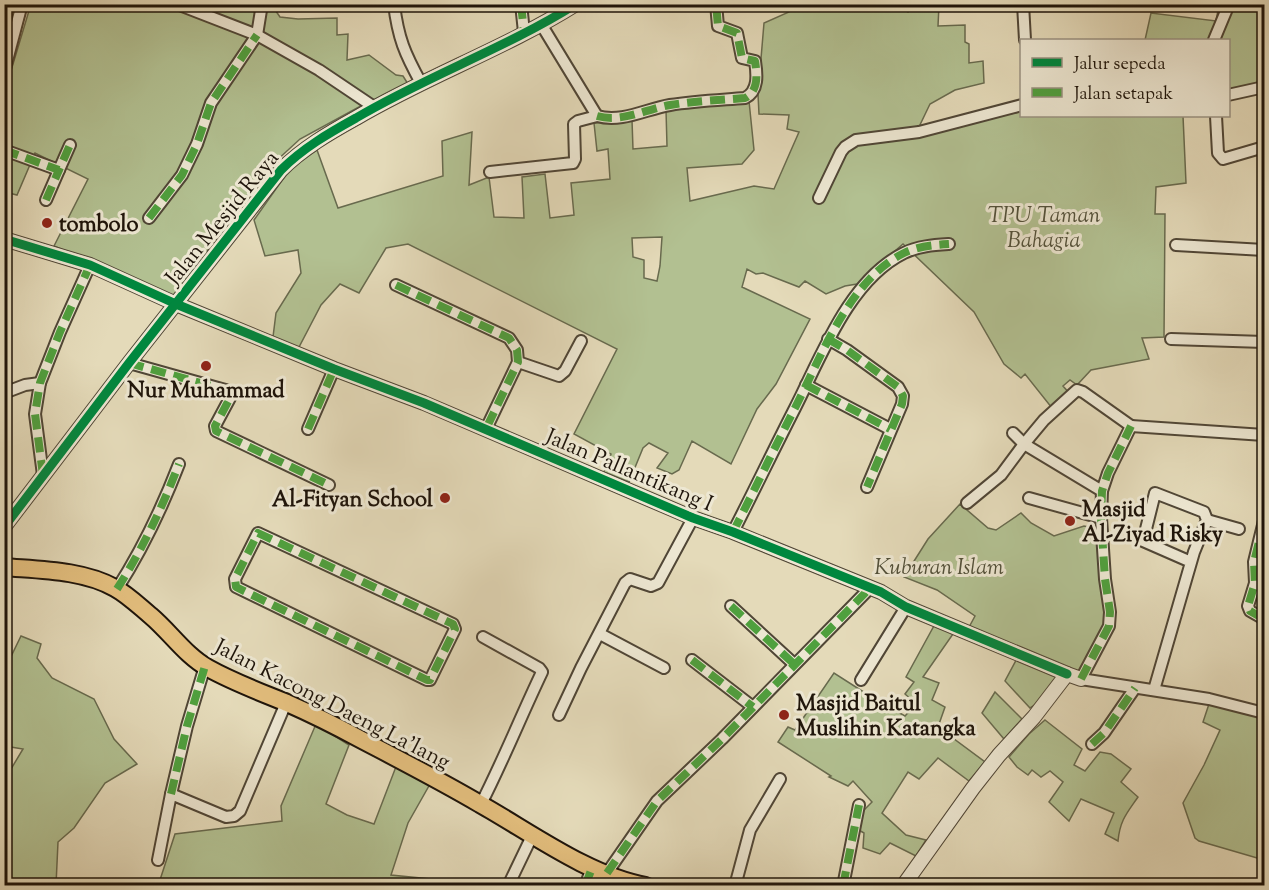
<svg xmlns="http://www.w3.org/2000/svg" width="1269" height="890" viewBox="0 0 1269 890" font-family="'Sorts Mill Goudy',serif">
<style>
.green{fill:#b2c091;stroke:#686a4e;stroke-width:1.5;fill-rule:evenodd}
.lines{fill:none;stroke-linecap:round;stroke-linejoin:round}
.minor-casing{stroke:#504636;stroke-width:14}
.tertiary-casing{stroke:#504636;stroke-width:16}
.primary-casing{stroke:#1e140a;stroke-width:20}
.minor{stroke:#ede7d2;stroke-width:10}
.tertiary{stroke:#ede7d2;stroke-width:14}
.primary{stroke:#e2bd7c;stroke-width:16}
.quiet{stroke:#4fa03e;stroke-width:8;stroke-dasharray:15 8;stroke-linecap:butt}
.cycleway-casing{stroke:#ede7d2;stroke-width:13}
.cycleway{stroke:#00873e;stroke-width:9}
.poi-dot{fill:#8f2418;stroke:#ede7d2;stroke-width:2}
.labels{text-anchor:middle;stroke-width:6;stroke-linejoin:round;paint-order:stroke}
.park-label{font-size:22px;font-style:italic;fill:#525039;stroke:#ede7d2}
.street-label{font-size:22px;fill:#1e140a;stroke:#ede7d2}
.poi-label{font-size:22px;font-weight:bold;fill:#1e140a;stroke:#ede7d2;text-anchor:start}
</style>
<rect width="100%" height="100%" fill="#e4dab9"/>
<filter id="stains"><feTurbulence type="fractalNoise" baseFrequency=".00333" numOctaves="4"/><feColorMatrix values="0 0 0 0 .2 0 0 0 0 .09 0 0 0 0 .02 0 0 0 .5 -.17"/></filter>
<radialGradient id="worn" r=".72"><stop offset=".6" stop-color="#630" stop-opacity="0"/><stop offset="1" stop-color="#630" stop-opacity=".3"/></radialGradient>
<g class="green">
<path d="M31 4H271L280 17 298 19 337 18V35L348 34 347 60 369 55 396 75 403 76 408 84 359 107 300 139 263 173 174 297 54 246 88 179 35 153 17 195 5 192 4 94Z"/>
<path d="M793 5H896L908 12 912 5H939L938 26 965 25V42L969 44V63L983 61 984 83 955 90 930 104 918 129 1021 112 1022 116H1183L1186 183 1156 187 1155 214H1165L1164 337 1142 338 1149 359 1091 370 1077 385 1070 380 1063 386 1070 394 1052 408 1025 374 1021 378 1004 364 974 312 903 244 857 284 845 286 826 294 805 281 799 287 763 273 756 274 747 269 742 287 810 319 776 384 757 409 731 464 692 441 679 470 672 474 657 468 668 453 649 443 643 448 629 482 604 472 611 454 574 434 617 349 408 244 386 248 359 293 340 284 321 305 298 349 273 337 276 313 301 273 298 250 265 256 254 220 290 169 317 150 338 208 443 176 442 141 472 132 469 185 489 177 494 217 524 218 522 177 545 174 550 218 574 215 571 183 610 179 608 149 597 151 594 123 632 120 633 149 667 146 666 110 749 101 754 150 742 164 687 168 690 201 754 186 774 189 799 132 787 129 789 115 759 114 758 94 764 23 789 12ZM662 237 660 266 657 281 644 278V260L633 257 632 238Z"/>
<path d="M1219 5H1255L1263 10 1264 89 1229 97 1228 40H1145L1151 13 1216 21Z"/>
<path d="M960 504 988 528 996 530 1021 513 1031 523 1054 536 1084 526 1099 529 1108 615 1105 630 1087 665 1067 685 1030 708 1005 681 1022 649 968 629 975 616 937 590 904 577 928 539Z"/>
<path d="M935 624 953 634 923 677 939 683 932 700 945 707 938 727 985 762 969 781 938 758 919 779 908 772 882 813 906 835 926 840 916 856 890 843 880 854 863 848 864 833 857 829 860 814 872 802 853 781 848 786 829 777 831 776 778 742 788 727 795 730 834 673 873 698 905 716 916 704 905 694 914 682 906 677Z"/>
<path d="M21 636 41 644 37 658 52 678 94 699 114 739 137 764 105 783 74 828 58 842 56 885H5V774H8L23 749 5 746V735L7 731 4 728 5 669Z"/>
<path d="M995 692 1022 719 1004 739 982 713Z"/>
<path d="M1209 704 1264 716V860L1199 841 1195 838 1183 803 1204 765 1220 730 1203 722Z"/>
<path d="M1045 720 1082 749 1074 765 1085 771 1100 752 1111 754 1131 769 1121 782 1138 797C1127 813 1120 820 1118 841L1105 834 1114 813 1081 799 1069 821 1049 802 1063 782 1050 771 1041 777 1032 770 1028 775 1017 767 1009 757 1029 734Z"/>
<path d="M316 724 349 745 326 804 347 815 374 824 397 764 430 784 408 823 391 875 431 879 443 885 158 886 175 834 282 821 281 806Z"/>
</g>
<g class="lines">
<defs>
<g id="minor">
<path d="M177 4 257 35 319 70 374 107"/>
<path d="M394 4C398 38 405 54 421 83"/>
<path d="M521 4 524 32"/>
<path d="M1023 4 1025 40"/>
<path d="M1214 40 1229 4"/>
<path d="M4 72 22 4"/>
<path d="M1228 95 1264 87"/>
<path d="M597 116C622 123 646 109 670 105 695 101 720 100 745 98 759 91 757 74 755 61L742 58 737 33 718 26 716 4"/>
<path d="M1216 116 1218 153 1223 159 1264 147"/>
<path d="M4 150 59 170 70 145"/>
<path d="M490 172 573 163 575 159 574 124 578 121 597 116 541 24"/>
<path d="M819 198 841 152 845 147 856 140 919 132 1022 105"/>
<path d="M46 200 59 170"/>
<path d="M149 218 182 175 197 144 211 103 257 35 262 4"/>
<path d="M1176 245 1264 250"/>
<path d="M396 285 509 338 517 350 518 362 486 429"/>
<path d="M828 339 847 350 898 387 903 396 902 404 867 487"/>
<path d="M1171 339 1264 342"/>
<path d="M518 362 559 376 565 371 581 341"/>
<path d="M129 363 229 391 230 398 215 426 216 431 329 485"/>
<path d="M806 385 890 429"/>
<path d="M4 393 25 385 40 383"/>
<path d="M1131 426 1108 473 1102 491 1101 518 1105 579 1110 612 1109 626 1081 679 1209 699 1264 713"/>
<path d="M1131 426 1264 435"/>
<path d="M308 429 334 369"/>
<path d="M1013 433 1024 444 1102 491"/>
<path d="M43 475 35 414 40 383 60 332 90 265"/>
<path d="M1029 498 1101 518"/>
<path d="M967 503 1001 475 1024 444 1044 420 1077 390 1083 392 1131 426"/>
<path d="M1207 520 1239 529"/>
<path d="M1264 521 1254 562 1255 583 1248 606 1250 611 1264 619"/>
<path d="M733 532C754 491 774 449 795 408 821 357 849 280 904 253 918 246 934 245 949 244"/>
<path d="M258 533 453 624 455 629 430 680H427L236 587 235 579Z"/>
<path d="M117 589C142 550 162 508 179 464"/>
<path d="M731 606 794 664"/>
<path d="M600 634 664 668"/>
<path d="M692 660 753 707"/>
<path d="M861 680 906 607"/>
<path d="M1154 690 1194 552 1207 520 1204 512 1155 493 1143 541 1191 562"/>
<path d="M559 715 581 668 625 583 630 579 651 586 658 583 693 518"/>
<path d="M1092 744 1104 733 1135 688"/>
<path d="M171 794 187 726 205 666"/>
<path d="M481 804C503 761 521 716 542 672L539 668 483 637"/>
<path d="M158 860 171 794 226 817 234 816 240 811 286 703"/>
<path d="M607 873 657 801 722 739 870 588"/>
<path d="M508 886 532 836"/>
<path d="M585 886 592 868"/>
<path d="M594 886 599 870"/>
<path d="M735 886 750 830 780 779"/>
<path d="M843 886 859 805"/>
</g>
<g id="tertiary">
<path d="M4 239 90 265 176 304 334 369 424 403 693 518 733 532 881 592 906 607 1067 674"/>
<path d="M4 527 129 363 281 170C303 148 329 133 356 118 427 76 506 48 576 4"/>
<path d="M903 886 973 788 999 755 1034 717 1067 674 1081 679"/>
</g>
<path id="primary" d="M4 567C40 570 83 570 115 588 128 595 140 607 151 616 170 632 186 656 208 668 233 682 260 692 287 703 312 714 336 726 360 739 400 760 441 781 480 804 530 832 589 876 646 886"/>
</defs>
<use href="#minor" class="minor-casing"/>
<use href="#tertiary" class="tertiary-casing"/>
<use href="#primary" class="primary-casing"/>
<use href="#minor" class="minor"/>
<use href="#tertiary" class="tertiary"/>
<use href="#primary" class="primary"/>
<g class="quiet">
<path d="M521 4 524 32"/>
<path d="M597 116C622 123 646 109 670 105 695 101 720 100 745 98 759 91 757 74 755 61L742 58 737 33 718 26 716 4"/>
<path d="M4 150 59 170 70 145"/>
<path d="M46 200 59 170"/>
<path d="M149 218 182 175 197 144 211 103 257 35"/>
<path d="M396 285 509 338 517 350 518 362 486 429"/>
<path d="M828 339 847 350 898 387 903 396 902 404 867 487"/>
<path d="M129 363 229 391 230 398 215 426 216 431 329 485"/>
<path d="M806 385 890 429"/>
<path d="M308 429 334 369"/>
<path d="M43 475 35 414 40 383 60 332 90 265"/>
<path d="M1264 521 1254 562 1255 583 1248 606 1250 611 1264 619"/>
<path d="M733 532C754 491 774 449 795 408 821 357 849 280 904 253 918 246 934 245 949 244"/>
<path d="M258 533 453 624 455 629 430 680H427L236 587 235 579Z"/>
<path d="M117 589C142 550 162 508 179 464"/>
<path d="M731 606 794 664"/>
<path d="M692 660 753 707"/>
<path d="M1081 679 1109 626 1110 612 1105 579 1101 518 1102 491 1108 473 1131 426"/>
<path d="M1092 744 1104 733 1135 688"/>
<path d="M171 794 187 726 205 666"/>
<path d="M607 873 657 801 722 739 870 588"/>
<path d="M585 886 592 868"/>
<path d="M843 886 859 805"/>
</g>
<defs>
<g id="cycleway">
<path d="M4 239 90 265 176 304 334 369 424 403 693 518 733 532 881 592 906 607 1067 674"/>
<path d="M4 527 129 363 281 170C303 148 329 133 356 118 427 76 506 48 576 4"/>
</g>
</defs>
<use href="#cycleway" class="cycleway-casing"/>
<use href="#cycleway" class="cycleway"/>
</g>
<g class="poi-dot">
<circle cx="47" cy="223" r="6"/>
<circle cx="206" cy="366" r="6"/>
<circle cx="445" cy="498" r="6"/>
<circle cx="1070" cy="521" r="6"/>
<circle cx="784" cy="715" r="6"/>
</g>
<g class="labels">
<g class="park-label">
<text x="1044" y="222">TPU Taman<tspan x="1044" dy="25">Bahagia</tspan></text>
<text x="939" y="574">Kuburan Islam</text>
</g>
<g class="street-label">
<text transform="translate(221 217) rotate(-51)" y="8">Jalan Mesjid Raya</text>
<text transform="translate(630 469) rotate(23)" y="8">Jalan Pallantikang I</text>
<text transform="translate(333 703) rotate(27)" y="8">Jalan Kacong Daeng La'lang</text>
</g>
<g class="poi-label">
<text x="59" y="231">tombolo</text>
<text x="206" y="397" text-anchor="middle">Nur Muhammad</text>
<text x="433" y="506" text-anchor="end">Al-Fityan School</text>
<text x="1082" y="516">Masjid<tspan x="1082" dy="25">Al-Ziyad Risky</tspan></text>
<text x="796" y="710">Masjid Baitul<tspan x="796" dy="25">Muslihin Katangka</tspan></text>
</g>
</g>
<rect width="1269" height="890" fill="none" stroke="#e4dab9" stroke-width="24"/>
<rect x="6" y="6" width="1257" height="878" fill="none" stroke="#1e140a" stroke-width="3"/>
<rect x="12" y="12" width="1245" height="866" fill="none" stroke="#1e140a" stroke-width="1.5"/>
<rect x="1020" y="39" width="210" height="78" fill="#ede7d2" stroke="#9a9382" stroke-width="1.5"/>
<rect x="1032" y="58" width="30" height="9" fill="#00873e" stroke="#9a9382" stroke-width="1.5"/>
<text x="1074" y="69" font-size="18" fill="#1e140a">Jalur sepeda</text>
<rect x="1032" y="88" width="30" height="9" fill="#4fa03e" stroke="#9a9382" stroke-width="1.5"/>
<text x="1074" y="99" font-size="18" fill="#1e140a">Jalan setapak</text>
<rect width="100%" height="100%" filter="url(#stains)"/>
<rect width="100%" height="100%" fill="url(#worn)"/>
</svg>
